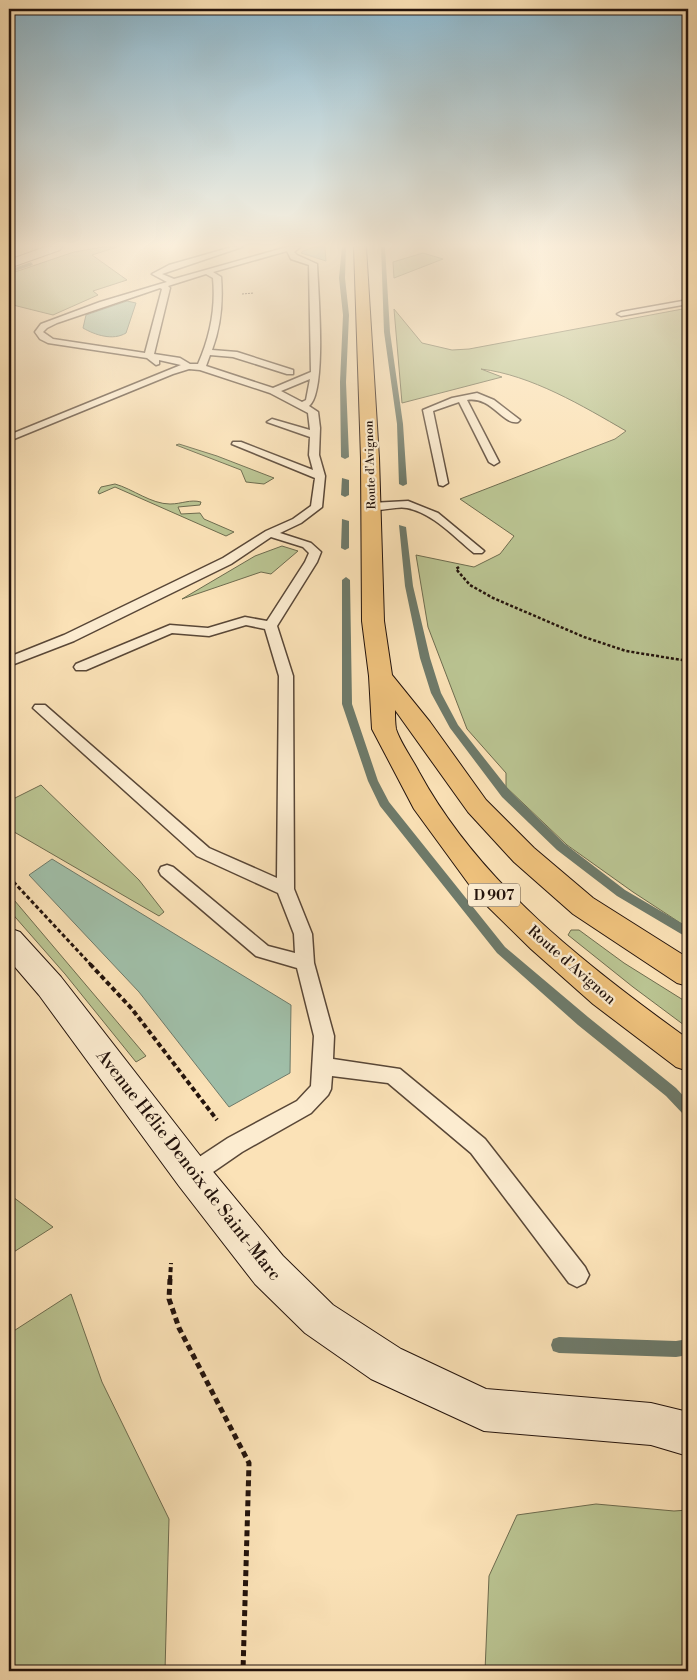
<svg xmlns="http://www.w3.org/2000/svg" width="697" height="1680" viewBox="0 0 697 1680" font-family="'Libre Bodoni',serif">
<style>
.green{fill:#bac492;stroke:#6e6c4f}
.water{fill:#a0bfa9;stroke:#6e7a6a}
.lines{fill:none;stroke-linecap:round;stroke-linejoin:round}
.stream{fill:#6e7a6a;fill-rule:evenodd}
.lane-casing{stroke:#594737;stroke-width:3}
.street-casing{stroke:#594737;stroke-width:2}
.secondary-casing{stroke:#23130c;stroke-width:2}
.primary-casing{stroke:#23130c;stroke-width:2}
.path-far4{stroke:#23130c;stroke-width:1;stroke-dasharray:2 1;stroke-linecap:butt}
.path-far3{stroke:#23130c;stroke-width:2.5;stroke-dasharray:3 2;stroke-linecap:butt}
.path-far2{stroke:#23130c;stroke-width:3;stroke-dasharray:4 2.5;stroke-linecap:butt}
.path-far1{stroke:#23130c;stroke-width:4;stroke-dasharray:5 3;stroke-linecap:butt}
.path{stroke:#23130c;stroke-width:5;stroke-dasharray:6 4;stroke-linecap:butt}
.lane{fill:#fcecd0;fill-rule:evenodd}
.street{fill:#fcecd0;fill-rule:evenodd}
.secondary{fill:#fcecd0;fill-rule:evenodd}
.primary{fill:#eec17c;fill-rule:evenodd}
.labels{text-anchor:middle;stroke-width:4.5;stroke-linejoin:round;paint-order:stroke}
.far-street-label{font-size:12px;fill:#23130c;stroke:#fcecd0}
.shield{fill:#fcecd0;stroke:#645447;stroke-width:1}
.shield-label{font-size:14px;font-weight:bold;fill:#23130c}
.street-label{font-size:15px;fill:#23130c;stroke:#fcecd0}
.near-street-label{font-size:18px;fill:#23130c;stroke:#fcecd0}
</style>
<rect width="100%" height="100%" fill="#fbe2b7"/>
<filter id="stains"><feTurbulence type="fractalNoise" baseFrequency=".004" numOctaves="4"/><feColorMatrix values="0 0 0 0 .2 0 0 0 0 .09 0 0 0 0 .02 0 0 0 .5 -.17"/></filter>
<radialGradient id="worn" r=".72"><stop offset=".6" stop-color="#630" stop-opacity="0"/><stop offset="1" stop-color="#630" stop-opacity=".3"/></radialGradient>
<g class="green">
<path d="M103 247H117L92 255 127 280 93 291 98 295 53 315 9 304V274L74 252Z"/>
<path d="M423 253 443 259 394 278 393 262Z"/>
<path d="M688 308V928L633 892 567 845 506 787V773L467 729 428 627 416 555 474 567 500 554 514 536 460 499 615 439 626 431C583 406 531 375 481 369L502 377 402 403 394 309 422 343 452 350 469 349Z"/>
<path d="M179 444 217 456 274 478 264 484 246 482 241 470 176 445Z"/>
<path d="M115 484C133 489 151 504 170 504 182 504 190 499 201 502L200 505 178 507 181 514 200 513 204 519 234 532 226 536 115 487 99 494 98 492 101 487Z"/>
<path d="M282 546 298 551 271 574 261 572 182 599 255 556Z"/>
<path d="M41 785 139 880 164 912 159 916 9 829V801Z"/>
<path d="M9 894 146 1056 136 1062 65 974 9 910Z"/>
<path d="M571 930H579L624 963 688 1003V1028L633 987 568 935Z"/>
<path d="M9 1194 53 1227 9 1255Z"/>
<path d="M71 1294 102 1382 169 1519 165 1671H9V1334Z"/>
<path d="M596 1504 674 1511 688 1510V1671H485L489 1576 517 1515Z"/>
</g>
<g class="water">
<path d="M315 247H325L326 261 301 253 303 251Z"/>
<path d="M127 301 136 303 126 333C113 341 95 335 83 328L86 315Z"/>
<path d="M52 859 291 1005 290 1073 229 1107 139 992 29 875Z"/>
</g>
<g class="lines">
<g class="stream">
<path d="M342 247H346L345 278 349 315 346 382 349 457 345 459 341 457 340 382 343 315 339 278Z"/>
<path d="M381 247H385L390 332 403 424 407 484 403 486 399 484 397 424 384 332Z"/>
<path d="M31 262 33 265 9 273V270Z"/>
<path d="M342 478 349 480V495L345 497 341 495Z"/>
<path d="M342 519 349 521V548L345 550 341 548Z"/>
<path d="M399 525 406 527 413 586 430 658 441 693 458 725 510 791 565 844 625 890 688 927V938L617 896 557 850 502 797 450 728 431 693 420 658 405 586Z"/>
<path d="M346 577 350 580 352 704 378 781 389 802 505 947 588 1017 676 1088 688 1101V1116L683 1114 666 1096 578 1025 497 953 380 806 368 781 342 704V580Z"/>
<path d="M559 1337 676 1341 688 1339V1355L676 1357 559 1353 553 1351 551 1345 553 1339Z"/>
</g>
<defs>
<g id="lane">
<path d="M232 247H242L162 274 174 279 287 247H300L294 252 297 255 317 264C318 289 327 393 309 406L318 412 320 428 319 455 325 476 322 507 301 523 280 533 311 543 321 552 317 562 277 626 293 676 294 889 312 934 314 963 334 1036 333 1059 400 1069 485 1139 585 1267 589 1275 585 1283 577 1287 569 1283 471 1153 388 1083 332 1076 331 1089 328 1095 311 1113 242 1152 200 1181 192 1184 184 1181 181 1174 184 1167 228 1138 297 1101 311 1086 314 1036 297 968 256 956 161 875 159 871 161 867 167 865 173 867 268 946 295 953 294 934 278 893 197 856 33 708 35 705H45L209 848 277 878 279 676 265 629 246 625 209 636 172 633 86 670H76L74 667 76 664 170 625 208 628 245 617 267 621 305 562 309 553 303 547 271 537 231 564 74 641 9 666V657L64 635 223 558 266 531 293 519 311 506 315 478 232 444 233 442H241L313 470 309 455 310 437 267 422 272 419 310 430 308 413 270 393 200 370 189 369 173 374 9 441V435L181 365 159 360V364L156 365 147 358 48 343 40 339 35 332 41 324 100 302 167 282 152 274 169 265ZM287 251 291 259 309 265 311 372 273 388 206 366 210 355 233 357 287 374H293V370L237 352 212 350C221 326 223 302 221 277L213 272ZM206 274 213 278C216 308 210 337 198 364H190L180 358 154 354 170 288 168 286ZM160 288 162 289 145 353 53 339 43 332 47 328 57 323ZM310 379 306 400 302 402 281 391Z"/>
<path d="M688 300V304L621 316 617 314 621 312Z"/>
<path d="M477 393 494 400 520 420 518 422C502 425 492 396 467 400L499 462 494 465 489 462 459 402 433 411 448 483 443 486 439 485 423 410 452 398Z"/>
<path d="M408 501 438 513 484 551 482 553H474C454 537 433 513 407 508 395 505 375 515 365 506L371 503Z"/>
</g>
<path id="street" d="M45 247H62L60 250 9 268V260Z"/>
<path id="secondary" d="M9 928 20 932 61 977 205 1162 283 1256 333 1305 401 1349 486 1389 651 1403 688 1412V1456L651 1445 484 1431 371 1379 305 1333 255 1284 179 1186 39 995 9 960Z"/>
<path id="primary" d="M354 247H366L379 458 384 621 392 675 430 722 486 800 534 848 593 898 688 958V986L677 983 573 914 514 862 468 812 395 710C395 716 395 723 396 729 400 742 413 760 419 772 480 884 587 966 688 1039V1071L676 1067 593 1004 531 949 479 898 414 809 372 729 369 676 362 621 361 458Z"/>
</defs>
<use href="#lane" class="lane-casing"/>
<use href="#street" class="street-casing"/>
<use href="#secondary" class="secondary-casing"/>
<use href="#primary" class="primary-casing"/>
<path class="path-far4" d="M242 294 254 293"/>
<path class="path-far3" d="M459 567 456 569 470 585 493 598 584 637 626 651 688 661"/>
<path class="path-far2" d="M9 877 91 965"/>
<g class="path-far1">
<path d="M90 964 132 1009 217 1120"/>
<path d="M170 1280 171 1263"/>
</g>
<path class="path" d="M170 1279 169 1299 179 1328 249 1463 243 1671"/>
<use href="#lane" class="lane"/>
<use href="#street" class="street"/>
<use href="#secondary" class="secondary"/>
<use href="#primary" class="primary"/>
</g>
<linearGradient id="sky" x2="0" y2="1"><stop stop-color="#8bb8cf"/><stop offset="0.51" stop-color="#fdf2df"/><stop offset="1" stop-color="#fdf2df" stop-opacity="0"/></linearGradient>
<rect width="697" height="482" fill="url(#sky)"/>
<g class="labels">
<g class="far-street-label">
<text transform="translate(370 465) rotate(-92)" y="4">Route d'Avignon</text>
</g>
<rect class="shield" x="468" y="883.5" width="52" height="23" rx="4"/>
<g class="shield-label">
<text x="494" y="900">D 907</text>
</g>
<g class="street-label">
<text transform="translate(572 965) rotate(41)" y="5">Route d'Avignon</text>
</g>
<g class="near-street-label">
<text transform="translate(189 1165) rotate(52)" y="6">Avenue Hélie Denoix de Saint-Marc</text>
</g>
</g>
<rect width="697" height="1680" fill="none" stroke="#fbe2b7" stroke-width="30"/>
<rect x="10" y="10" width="677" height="1660" fill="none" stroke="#23130c" stroke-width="2.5"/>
<rect x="15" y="15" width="667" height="1650" fill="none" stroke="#23130c"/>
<rect width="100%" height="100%" filter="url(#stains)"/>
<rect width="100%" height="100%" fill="url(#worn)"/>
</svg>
